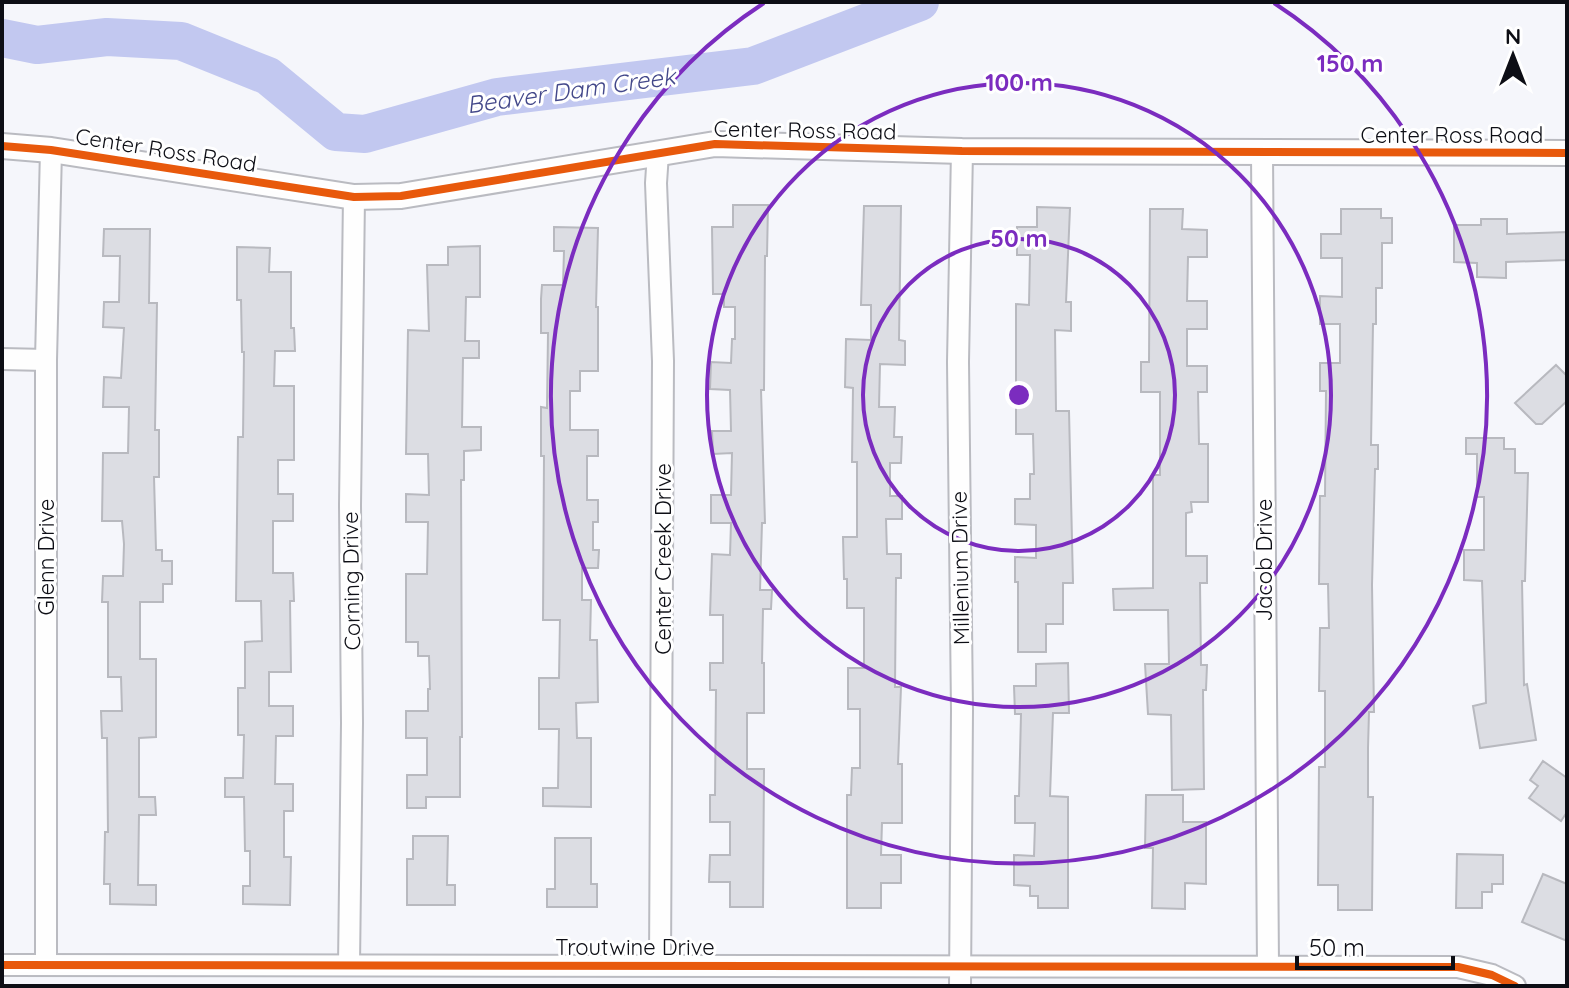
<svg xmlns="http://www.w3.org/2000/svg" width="1569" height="988" viewBox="0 0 1569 988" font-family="Quicksand,sans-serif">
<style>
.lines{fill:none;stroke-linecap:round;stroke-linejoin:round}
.river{stroke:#c2c8f0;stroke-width:38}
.building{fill:#dcdde3;stroke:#b8b9bf;stroke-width:2}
.minor-casing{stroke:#babbc1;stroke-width:24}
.tertiary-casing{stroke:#babbc1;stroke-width:28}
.minor{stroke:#fefefe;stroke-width:20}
.tertiary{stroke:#fefefe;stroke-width:24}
.cycleway-casing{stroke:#fff;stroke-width:13}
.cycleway{stroke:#e8590c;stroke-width:8}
.ring{fill:none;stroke:#7b2cbf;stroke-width:4}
.labels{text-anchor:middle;stroke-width:6;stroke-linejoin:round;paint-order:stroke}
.street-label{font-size:22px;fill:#0d0e15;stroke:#fff}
.water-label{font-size:24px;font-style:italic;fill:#43488a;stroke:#fff}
.centre{fill:#7b2cbf;stroke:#fff;stroke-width:4}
.ring-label{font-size:24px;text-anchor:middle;font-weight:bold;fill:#7b2cbf;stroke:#fff;stroke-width:6;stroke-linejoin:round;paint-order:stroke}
</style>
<rect width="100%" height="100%" fill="#f5f6fb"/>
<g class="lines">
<path class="river" d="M2 38 37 45 107 37 181 41 268 76 336 132 365 134 497 97 753 66 920 2"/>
</g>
<g class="building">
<path d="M733 205H768L767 256H765L764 390H761L765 523H762L760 590H772L771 609H763L762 663H764V713H747V769H764L763 907H730V882H709L710 855H730V822H710V795H715L716 690H710V663H723V615H710L712 554 730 555 731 523H711V495H731L732 453 713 454 712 431H731L730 390 710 389 711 362 731 363 732 339H735V307H724V294H713L712 227H733Z"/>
<path d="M864 206H901L899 340 905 341V365L880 364 879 407H895L894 437H902L901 463H890V496H902V519H886L887 554H901V578H896L895 687H901L898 764H902V823H882L881 855H901V883H881V908H847V795H851L852 768H860V709H848V668H864V608H847V579H844L843 537H857V462H852L853 388 845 387 846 339 871 340V305H861Z"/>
<path d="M1037 207 1070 208 1066 302H1071V331L1055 330 1056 411H1069L1073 583H1063V624H1046V652H1018V582H1015V557L1036 558V525L1015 524V499H1030V474H1034L1033 434H1016V304L1029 305 1030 255H1017V227H1037Z"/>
<path d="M1150 209H1183L1182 229 1207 230V257H1188L1187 301H1207V329H1187V366H1207V392H1198L1199 444H1208V502H1191L1192 512 1186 513V556H1207V583H1200L1201 665H1207L1206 690H1203L1204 789 1172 790 1171 715 1148 714 1145 664H1169L1168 610H1114L1113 589 1153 588V475H1160V392H1141V362H1149Z"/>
<path d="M1341 209H1381V218H1392V243H1382V288H1376V324H1373L1371 445H1378V469H1375L1372 585 1374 712H1369L1368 748V797H1373L1372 910H1338V885H1318L1319 767H1325V691H1319L1320 628H1329L1328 584H1319L1320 496H1325L1326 391H1320V363H1340V324H1320V296L1342 297V258H1321V234H1341Z"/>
<path d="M1481 219H1507V234L1567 232V260L1506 262V278L1477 277V263L1454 262V225H1481Z"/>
<path d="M554 227 598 228 596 307H598V371H580V391H570V430H598V456H587V500H598V522H593V550H599L598 568H582V600H591L590 640H597L598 702 576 703 577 738H591V807L543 806V788H558L559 729H539V678H559L560 620H543L544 456H541V407L547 408 548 333H541V299L542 285H563L564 251H554Z"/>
<path d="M104 229H150L149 303H157L155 430H159V477H154L156 550H162V561H172V584H163V602H140V659H156V737L139 738V797H155L156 815H139L138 885H156V905L110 904V884H104L105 832H108L107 738H102L101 711H122L121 677H108V602H102L103 576H123L124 544 122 521H102L103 453H128L129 407H103L104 377 121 378 124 328 103 327 104 302H119L120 256H103Z"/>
<path d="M480 246V297H466L465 341H479V358H463L462 427H481V450L464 451V480H461L462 737H460V797H426V808H407V775H427V738H406V711H428V689H430L429 656H418V642H406V574H427L428 522H406V494L429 495 428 454H406L408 330 429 331 427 265H448V247Z"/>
<path d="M237 247 270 248 269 272H291V328H294L295 351H275L274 386H294V460H278V494H293V521H273V573H293L294 601H290L291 672H269V706H293V736H276L275 784H293V811H284V857H291L290 905 243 904V886H250V851H245L244 797H225V778H243L244 735H238V688H245V642L262 641 261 601H236L238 437H243L244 352H242L241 300H237Z"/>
<path d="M1556 365 1567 376V401L1542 424H1536L1515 403Z"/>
<path d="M1466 438H1504V449H1515V473H1528L1525 581H1522L1524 685 1527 684 1536 740 1480 748 1473 706 1486 703 1482 581 1464 580V550H1484V497H1477V454H1466Z"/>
<path d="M1068 663 1069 713H1053L1050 796 1068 797V908H1038V896H1030V886L1014 885V855L1034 856 1035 823H1015V796H1019L1021 714H1015L1014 686H1036V664Z"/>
<path d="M1543 761 1567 778V812L1561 821 1529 798 1538 786 1530 780Z"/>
<path d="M1146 795H1183V822H1206V884L1185 883V909L1152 908 1153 848H1145Z"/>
<path d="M413 836H448L447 885H455V905H407V859H413Z"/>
<path d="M555 838H591V884H597V907H547V889H555Z"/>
<path d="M1457 854 1503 855V884H1492V892H1482V908H1456Z"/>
<path d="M1543 874 1567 884V941L1522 922Z"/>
</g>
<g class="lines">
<defs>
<g id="minor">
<path d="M658 153 656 183 663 361 660 965"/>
<path d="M1262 153 1268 966"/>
<path d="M2 359 46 360"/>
<path d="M2 965 1458 967 1492 975 1515 986"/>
<path d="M46 965V360L51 150"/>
<path d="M349 965 352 723 350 505 354 197"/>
<path d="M960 986 962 710 958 362 962 151"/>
</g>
<path id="tertiary" d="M2 146 51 150 354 197 401 196 715 144 962 151 1567 153"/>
</defs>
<use href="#minor" class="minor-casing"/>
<use href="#tertiary" class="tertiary-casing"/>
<use href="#minor" class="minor"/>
<use href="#tertiary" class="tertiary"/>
<defs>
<g id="cycleway">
<path d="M2 146 51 150 354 197 401 196 715 144 962 151 1567 153"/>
<path d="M2 965 1458 967 1492 975 1515 986"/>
</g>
</defs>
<use href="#cycleway" class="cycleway-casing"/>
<use href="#cycleway" class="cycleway"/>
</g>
<g class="ring">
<circle cx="1019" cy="395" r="156"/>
<circle cx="1019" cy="395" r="312"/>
<path d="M1274 3A468 468 0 1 1 764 3"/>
</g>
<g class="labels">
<g class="street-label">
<text transform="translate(805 130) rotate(1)" y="8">Center Ross Road</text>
<text x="1452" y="143">Center Ross Road</text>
<text transform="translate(166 150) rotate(9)" y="8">Center Ross Road</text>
<text transform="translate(46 557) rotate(-90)" y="8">Glenn Drive</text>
<text transform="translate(663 559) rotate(-90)" y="8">Center Creek Drive</text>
<text transform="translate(1264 560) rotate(-90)" y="8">Jacob Drive</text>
<text transform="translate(960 568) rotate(-91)" y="8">Millenium Drive</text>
<text transform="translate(351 581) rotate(-91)" y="8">Corning Drive</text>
<text x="635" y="955">Troutwine Drive</text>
</g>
<g class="water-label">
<text transform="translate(571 91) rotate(-8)" y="8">Beaver Dam Creek</text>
</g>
</g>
<circle cx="1019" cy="395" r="12" class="centre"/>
<g class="ring-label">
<text x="1350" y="72">150 m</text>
<text x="1019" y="91">100 m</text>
<text x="1019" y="247">50 m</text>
</g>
<rect width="1569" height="988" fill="none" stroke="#0d0e15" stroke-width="8"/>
<g transform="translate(1513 56)" stroke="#ffffff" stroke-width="6" paint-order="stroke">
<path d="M0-6L14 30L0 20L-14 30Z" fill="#0d0e15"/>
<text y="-12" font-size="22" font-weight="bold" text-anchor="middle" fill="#0d0e15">N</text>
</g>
<path d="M1297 956v12h156v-12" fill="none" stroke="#0d0e15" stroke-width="4"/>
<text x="1309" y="956" font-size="24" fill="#0d0e15" stroke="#ffffff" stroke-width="6" paint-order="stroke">50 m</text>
</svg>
